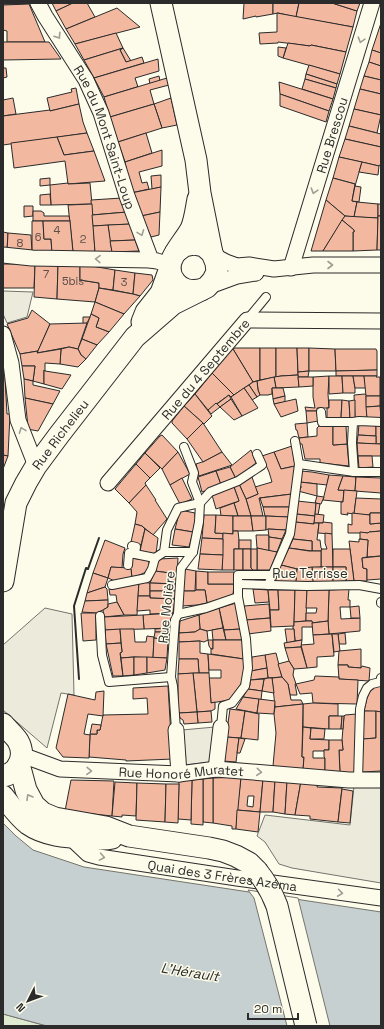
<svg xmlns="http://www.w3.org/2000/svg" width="384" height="1029" viewBox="0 0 384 1029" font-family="'Space Grotesk',sans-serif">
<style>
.green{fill:#deebd1;stroke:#74746e}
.parking{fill:#eceadb;stroke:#74746e}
.water{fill:#c7d0d0;stroke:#74746e}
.pier{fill:#fdfbea;stroke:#74746e}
.building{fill:#f2b8a0;stroke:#2b2b2b;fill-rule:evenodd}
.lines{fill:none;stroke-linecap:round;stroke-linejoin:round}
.lane-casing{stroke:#2b2b2b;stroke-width:10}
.street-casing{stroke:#2b2b2b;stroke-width:17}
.secondary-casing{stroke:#2b2b2b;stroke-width:23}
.lane{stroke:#fdfbea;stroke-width:8}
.street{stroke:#fdfbea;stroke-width:15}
.secondary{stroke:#fdfbea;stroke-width:21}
.secondary-bridge-casing{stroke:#2b2b2b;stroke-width:23;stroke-linecap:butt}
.secondary-bridge{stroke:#fdfbea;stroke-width:21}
.wall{stroke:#2b2b2b;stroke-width:2}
.oneway{stroke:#9e9d94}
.labels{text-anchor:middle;stroke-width:3;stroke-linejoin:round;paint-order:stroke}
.number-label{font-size:11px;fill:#5d4e48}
.street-label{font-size:13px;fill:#2b2b2b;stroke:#fdfbea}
.water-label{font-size:14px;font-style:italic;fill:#2b2b2b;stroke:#fdfbea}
</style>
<rect width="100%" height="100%" fill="#fdfbea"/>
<path class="green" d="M3 1014 47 1026H3Z"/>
<g class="parking">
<path d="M3 291 33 292 27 317 7 323 3 314Z"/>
<path d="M45 608 72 614 74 695 61 693 47 748 3 710V645Z"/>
<path d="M215 727 212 762 184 765 182 730Z"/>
<path d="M381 785V883L292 868 279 864 265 842 257 836 265 815 350 825 354 786Z"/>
</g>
<path class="water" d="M3 823 16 836 33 850 84 867 381 912V1026H47L3 1014Z"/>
<path class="pier" d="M248 890 298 898 330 1026H287L254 898Z"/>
<g class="building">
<path d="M3 3H29V4L3 5Z"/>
<path d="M52 3H73L56 11Z"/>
<path d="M73 3H87L95 17 66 29 56 11Z"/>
<path d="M244 3H273V14L256 17V16L243 19Z"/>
<path d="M273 3H299L296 17 278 13 273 14Z"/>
<path d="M299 3H332L357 11 353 27 296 17Z"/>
<path d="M332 3H360L357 11Z"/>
<path d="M29 4 45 42H7V31L3 30V5Z"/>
<path d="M117 8 140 27 75 44 66 29Z"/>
<path d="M277 13 353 27 346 52 311 45 310 46 278 42V43L260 44 259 33 277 32Z"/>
<path d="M381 23V53L372 50Z"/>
<path d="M116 33 123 48 84 60 75 44Z"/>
<path d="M3 42H49L61 59 3 60Z"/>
<path d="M288 43 310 46 311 45 346 52 340 74 283 58Z"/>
<path d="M278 47 286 48 283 58 278 56Z"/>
<path d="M123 48 131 61 126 62 120 50Z"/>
<path d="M123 48 120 50 126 62 142 57 144 63 94 78 84 60Z"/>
<path d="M372 50 381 53V66L369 62Z"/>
<path d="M158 59 159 71 135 78 138 87H137L104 97 94 78Z"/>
<path d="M369 62 381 66V80L364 76Z"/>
<path d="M309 65 340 74 337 84 306 74Z"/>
<path d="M3 68H6L7 77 3 78Z"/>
<path d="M306 74 337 84 336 88 305 79Z"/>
<path d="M159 76 160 81 150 84 149 79Z"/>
<path d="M364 76 381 80V94L360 89Z"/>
<path d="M167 78 169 85 150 90 154 104 110 117 104 97Z"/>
<path d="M305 79 336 88 333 99 302 89Z"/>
<path d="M279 82 333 99 329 111 280 94Z"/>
<path d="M76 88 79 104 50 111 47 98 72 92 71 89Z"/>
<path d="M360 89 381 94V115L354 109Z"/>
<path d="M280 94 329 111 326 122 280 106Z"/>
<path d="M13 98 16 114 3 116V100Z"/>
<path d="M171 98 177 125 162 128 154 104Z"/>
<path d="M79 104 83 122 87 133 3 145V116L50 110V111Z"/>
<path d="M154 104 162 128 118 142 110 117Z"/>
<path d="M354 109 381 115 377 133 349 126Z"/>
<path d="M349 126 381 134V147L345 139Z"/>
<path d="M87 133 94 151 64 155 57 137Z"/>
<path d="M146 133 152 153 125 162 118 142Z"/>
<path d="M57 137 64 155 94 151 105 181 68 184 65 161 14 168 11 143Z"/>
<path d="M345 139 381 147V166L379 165V166L339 157Z"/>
<path d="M162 150V166L139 172 142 183 147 182 149 189 131 193 125 162Z"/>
<path d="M339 157 362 162 355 186V184L333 178Z"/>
<path d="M362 162 379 166 378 175 359 172Z"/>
<path d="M161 175V187L152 189 151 176Z"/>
<path d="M50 178V185L40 186V179Z"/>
<path d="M333 178 355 184 352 201 357 202 354 217 345 216 326 200Z"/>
<path d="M68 183V184L90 183 92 204 51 205 50 185Z"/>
<path d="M355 186 361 187 359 202 352 201Z"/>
<path d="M161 187 160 212 141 216 131 193Z"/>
<path d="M50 194 51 205H40V195Z"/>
<path d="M122 198 127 212 92 215 91 200Z"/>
<path d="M326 200 345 216 323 251H311Z"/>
<path d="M357 202 378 204V218L354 217Z"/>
<path d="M92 204 95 252H73L68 205Z"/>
<rect x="378" y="204" width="3" height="12"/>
<path d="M24 206H33V216L24 217Z"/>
<path d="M33 211H41L44 213V216H69L70 221H33Z"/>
<path d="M127 212 131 224 93 226 92 215Z"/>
<path d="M160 212 159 235 151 237 141 216Z"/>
<path d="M345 216 378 218 377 250 353 251V232H354V230L342 220Z"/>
<path d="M378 216H381V250H377Z"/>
<path d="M342 220 354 230V232H353V251H323Z"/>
<path d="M32 221H43L44 239H51L52 253H32Z"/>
<path d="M43 221H70L73 252 52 253 51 239H44Z"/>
<path d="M131 224 135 240 110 241 108 225Z"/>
<path d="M108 225 112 252H95L93 226Z"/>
<path d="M3 232 8 233 7 251 3 250Z"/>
<path d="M8 233 31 235 32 253 7 251Z"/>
<path d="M135 240 139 251 112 252 110 241Z"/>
<path d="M3 264H35L34 288H3Z"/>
<path d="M35 264H58L57 299 34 297Z"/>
<path d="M58 264H80V280L99 283V288L95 302 57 299Z"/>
<path d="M80 264 115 270 113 290 99 288V283L80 280Z"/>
<path d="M115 270 135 273 133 294 113 290Z"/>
<path d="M135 273 152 275 153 280 140 296 133 294Z"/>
<path d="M99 288 133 294 140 296 124 314 95 302Z"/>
<path d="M95 302 124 314 109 332 96 327 99 318 91 314Z"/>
<path d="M32 310 50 324 38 351 20 354 7 324 28 318Z"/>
<path d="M91 314 99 318 96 327 109 332 97 345 82 339Z"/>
<path d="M83 317H90L87 323 83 324Z"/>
<path d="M87 323 78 349 69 347 37 353 50 324Z"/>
<path d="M82 339 97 345 86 359 81 355 78 349Z"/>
<path d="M69 347 78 349 81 355 86 359 78 367 60 364 61 349Z"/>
<path d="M235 348H260V380L253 382 233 349Z"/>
<path d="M260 348H276V377L260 380Z"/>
<path d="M276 348H297L298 375 281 376 276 377Z"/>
<path d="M297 348H309V371L298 372Z"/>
<path d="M309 348 335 349 336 371H309Z"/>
<path d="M61 349 60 364 45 363V371L44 370V384L33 381 35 366H22L20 354 38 351 37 353Z"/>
<path d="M232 349H233L253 382 234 395 212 373Z"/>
<path d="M335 349H376L377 351V370L336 371Z"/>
<path d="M22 366H35L33 381 24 379Z"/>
<path d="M44 370 45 371 71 375 62 389 44 384Z"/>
<path d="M377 370V376H336V371Z"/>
<path d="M309 371 308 377H298V372Z"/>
<path d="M212 373 234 395 231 397 229 395 208 410 195 394Z"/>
<path d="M3 374H6L7 377 5 378 7 414H10L8 456 3 455Z"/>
<path d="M298 375 299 387 276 388 274 377 281 376Z"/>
<path d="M329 376 328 394 329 408H317V411H306L305 407 315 408 313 397V377Z"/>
<path d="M329 376H342L343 393 329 394Z"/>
<path d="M342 376H353L355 388V393H343Z"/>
<path d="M353 376H364L366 388H355Z"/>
<path d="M364 376H377L376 377H380V396H366Z"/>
<path d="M274 377 276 388H272V394L268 395H260L258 390 257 381Z"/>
<path d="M298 377H313V386L299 387Z"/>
<path d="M24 379 33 381V385L60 391 53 404 25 398Z"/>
<path d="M257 381 258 390 260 395 257 397 249 385 253 382Z"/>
<path d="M249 385 257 397 252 400 244 388Z"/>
<path d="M244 388 258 408 242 416 231 397Z"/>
<path d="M272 388H283L285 396 273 399Z"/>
<path d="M195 394 212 416 204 424 184 406Z"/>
<path d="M365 394 366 395 367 418H355L354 395Z"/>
<path d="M229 395 231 399 220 407 217 404Z"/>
<path d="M285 396V402L274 404 273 399Z"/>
<path d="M366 396H380V406L366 407Z"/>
<path d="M25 398 53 404 38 431 27 429 28 427Z"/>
<path d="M231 399 242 416 234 420 220 407Z"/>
<path d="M296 399 298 411 281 417 274 404Z"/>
<path d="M329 400H342L341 418H327V408H329Z"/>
<path d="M342 400 349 401 350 418H341Z"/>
<path d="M355 400V418H350L349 401Z"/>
<path d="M216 403 220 407 211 414 208 410Z"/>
<path d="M184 406 203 423 187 439 172 423V421Z"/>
<path d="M380 406 381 419 367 418 366 407Z"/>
<path d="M306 411H317L318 421 307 423Z"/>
<path d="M203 423 222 452 203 462 187 439Z"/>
<path d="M307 423 308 437 299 438 297 430H296L295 424Z"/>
<path d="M359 424 376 425V436L358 435Z"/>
<rect x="376" y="425" width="5" height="19"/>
<path d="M319 426H333V445L347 444 349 466 320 463V459H305L302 444H300L299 438 317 436V428Z"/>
<path d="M333 426H346L347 444 333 445Z"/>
<path d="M162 435 178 452 162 469 145 453 160 436Z"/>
<path d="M358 435 376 436V444L357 443Z"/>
<path d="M357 443 381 444V456H358Z"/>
<path d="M292 446 295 466 281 469 274 452Z"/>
<path d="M251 450 256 463 236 479 230 467Z"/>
<path d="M178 452 190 474 170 485 162 469Z"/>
<path d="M222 452 232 465 199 476 196 464 202 462H203Z"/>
<path d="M274 452 281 469 295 466 292 494 259 498 263 516H251L246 499 258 494 255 487 272 482 269 472 262 456Z"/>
<path d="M145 453 160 468 150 478 136 464Z"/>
<path d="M3 455 8 456 3 469Z"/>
<path d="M358 456H372L373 467 359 468Z"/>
<path d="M136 464 150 478 145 483 146 485 129 503 115 489Z"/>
<path d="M230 467 236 479 221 485 216 471Z"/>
<path d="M216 471 221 485 202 492 198 477Z"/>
<path d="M301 471 312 472 329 475 327 485 300 482Z"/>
<path d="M329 475 343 476 338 490H344L343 502 323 500Z"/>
<path d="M343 476 356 477 355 491 338 490Z"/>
<path d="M252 477 258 494 246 499 239 484Z"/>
<path d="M356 477 381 478V493L355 491Z"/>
<path d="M182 478 192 499 180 504 170 485Z"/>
<path d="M300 482 317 484V496L298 491 299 488H301V486H299Z"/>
<path d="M239 484 246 499 251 516H238L234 503 239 501 234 487Z"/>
<path d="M146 485 156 500H155L167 519 153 535 142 526 135 524 137 512 129 503Z"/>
<path d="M234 487 239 501 216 509 212 495Z"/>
<path d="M344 490 357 491 354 514 347 513 348 515 341 514V502H343Z"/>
<path d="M292 494 290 507H263L260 498Z"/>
<path d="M317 496 324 497 321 504 315 503Z"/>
<path d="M356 498 381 499V513H370V515L354 514Z"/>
<path d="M297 501 316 503 315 516 296 514Z"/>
<path d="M234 503 238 516H221L220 508Z"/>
<path d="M316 503 320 504 318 515 315 514Z"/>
<path d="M263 507H290L289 517 265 516Z"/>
<path d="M180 510 195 513V517H196L193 532 175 529Z"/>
<path d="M352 513 370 515V524L381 523V531L369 532 368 533H348V524L352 525Z"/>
<path d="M370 513H381V523L370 524Z"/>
<path d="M296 514 315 516 314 524 295 522Z"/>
<path d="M315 514 324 515 323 523H314Z"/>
<path d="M204 515H216L215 533H223V539L202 538Z"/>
<path d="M216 515 233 516V534L215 533Z"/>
<path d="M233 516H251L253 531H233Z"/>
<path d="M251 516H266V530L253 531Z"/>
<path d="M266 516 289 517 286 530 268 529 266 530Z"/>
<path d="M295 522 314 524V523H319L317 540H320L321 548 322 549 321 551H312V541L293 539Z"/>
<path d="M323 522 332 523V534L318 533 319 523H323Z"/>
<path d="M135 524 142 526 145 529 141 545 131 542Z"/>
<path d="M145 529 158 538 156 554H149L140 551Z"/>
<path d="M175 529 193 532 189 547 172 545Z"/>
<path d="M268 529 286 530 282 539 269 537Z"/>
<path d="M233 531H238L239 540V549H234V570H222L223 533 233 534Z"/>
<path d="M381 531V556L367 557 368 540 360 539V532L368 533 369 532Z"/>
<path d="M325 533 332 534 333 567H321V551L322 549H327L325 543Z"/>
<path d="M256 535H268L269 537V551L257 548Z"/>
<path d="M269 537 282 539 277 552 269 551Z"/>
<path d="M202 538 223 539V555L200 554Z"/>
<path d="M293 539 312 541V551L289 548Z"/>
<path d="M359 539 368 540 367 557 362 558 363 568 367 569V581H354L349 541 359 542Z"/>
<path d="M105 540 125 548 123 554 122 568 111 567 108 578 93 573Z"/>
<rect x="239" y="540" width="12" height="9"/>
<path d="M257 548 277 552 270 570H257Z"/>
<path d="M289 548 309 551H321V567L297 569 281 565Z"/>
<rect x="234" y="549" width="9" height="21"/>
<path d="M243 549H251V568L253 570H243Z"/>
<path d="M251 549H257V570H253L251 568Z"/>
<path d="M333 549H350L354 581H346V567H333Z"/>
<path d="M200 554 223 555 222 570 198 569Z"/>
<path d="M381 556V579L367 580V569L363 568 362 558Z"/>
<path d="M131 558 145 560 149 559V568L144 573 132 578 131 569 130 568Z"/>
<path d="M178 558 177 574 155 571 159 559Z"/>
<path d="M281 565 297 569 296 583 275 582Z"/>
<path d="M111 567 130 568 131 569 132 578 117 582 108 578Z"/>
<path d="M312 567H333V582H313Z"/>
<path d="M312 567 313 582 296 583 297 569Z"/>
<path d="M333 567H346V581L333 582Z"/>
<path d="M185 569 196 571 195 591H183Z"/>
<path d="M155 571 177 574V584L150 583Z"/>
<path d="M196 571 208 572V584H234L233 595 207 603 205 590H196Z"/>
<rect x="208" y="572" width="26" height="12"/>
<path d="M93 573 108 578 105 587 87 593Z"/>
<path d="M139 582 137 615H124L117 602 116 595H110L109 589Z"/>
<path d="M139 582 150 583V596H138Z"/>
<path d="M150 583 177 584 176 591H150Z"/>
<path d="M105 587 107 589 108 600 85 601 87 593Z"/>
<path d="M253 589 268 590 269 602 255 603Z"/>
<path d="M349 589 348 600H350V607H340L341 619 360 618V631L329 634 328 621 329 590Z"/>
<path d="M196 590H205L207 603 197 605 182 606 183 591H195Z"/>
<path d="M268 590H278L279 610H270Z"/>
<path d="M278 590H295L294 626 271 627 270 610H279Z"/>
<path d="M295 590H307L306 621 294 622Z"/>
<path d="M307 590H329L328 621 312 623V621H306V613H316L317 608H306Z"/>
<path d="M150 591H176L175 599 150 598Z"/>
<path d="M138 596H150V598L175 599 173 613 150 614V610L137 611Z"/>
<path d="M108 600V607L103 610 96 613 82 612 85 601Z"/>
<path d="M117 602 124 615 104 617 103 610 108 607V604Z"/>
<path d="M236 603 241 629 224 630 219 608Z"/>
<path d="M269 604 270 618 246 620 244 606Z"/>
<path d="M359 606 360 618H351L350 607Z"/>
<path d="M219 608 223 628 207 631 200 629 199 615Z"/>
<path d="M81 613H96V640L83 641Z"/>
<path d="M173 613 171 627 170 628 144 629 143 615Z"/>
<path d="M143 615 144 629 105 630 104 617Z"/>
<path d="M199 615 200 629 195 632 179 633 180 621Z"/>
<path d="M270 618 271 631 248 634 246 620Z"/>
<path d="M306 621H312L313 627H302V640L295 641 294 629H293V626H294V622Z"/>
<path d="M328 621 329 634 313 635 312 623Z"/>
<path d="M170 628 169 632H155V629Z"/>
<path d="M223 628 226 640H213L212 630Z"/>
<path d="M120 629 121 643 106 644 105 630Z"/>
<path d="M120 629H134L135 642H146L147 636 154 637 153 658 134 657 121 658 120 653 122 652Z"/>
<path d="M200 629 207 631 208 640 204 642 200 641 179 642V633L195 632Z"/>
<path d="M241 629 243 640H226L224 630Z"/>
<path d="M285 629H294L295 641 287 643Z"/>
<path d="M155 632H169L168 640 154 638Z"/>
<path d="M345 633 346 644H339L338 634Z"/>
<path d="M332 634 334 656 317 657V667L307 668 301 645 314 644 313 635Z"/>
<path d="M332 634H338L340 651 334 652Z"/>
<path d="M154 638 168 640 167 658H153Z"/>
<path d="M208 640H213V649H211L209 646Z"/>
<path d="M213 640H243L244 659 211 654V649H213Z"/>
<path d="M302 640 301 647 285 648 284 643Z"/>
<path d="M200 641V653L208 654 209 673H199L198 659H179V642Z"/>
<path d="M121 643 122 652 120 653 123 676H113L106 644Z"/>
<path d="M301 647 307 668 294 669 289 661 285 648Z"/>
<path d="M361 649V668L348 667V665H338L339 651Z"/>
<path d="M276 653 282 677 268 678 265 655Z"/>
<path d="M208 654 244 659V671L241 684 229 700 211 703 209 678H221V670H209Z"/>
<path d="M265 655 267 668 251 671 252 657Z"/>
<path d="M134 657V675L123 676 121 658Z"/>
<path d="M134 657H147V673L134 675Z"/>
<path d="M147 657 167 658 165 670 147 673Z"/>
<path d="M179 659H198L199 673 178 674Z"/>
<path d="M289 661 294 669 293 675 296 684H295L297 695H290L288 684 282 677 278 664Z"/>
<path d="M338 665H348V667L361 668 362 666 370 668 369 681 339 679Z"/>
<path d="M267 668 268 678 250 680 251 671Z"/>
<path d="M193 673H209L211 703 215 702V709L211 711 197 712Z"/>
<path d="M193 673 197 712 178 713V674Z"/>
<path d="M315 676 339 677V679L358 680 357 704 313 703 312 693 300 694 296 684 314 680Z"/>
<path d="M282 677 288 684 291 700H301L303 704 275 707 272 678Z"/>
<path d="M268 678H272L274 693 262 691 264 679Z"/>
<path d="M264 679 262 691 248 689 250 685V680Z"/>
<path d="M168 686 172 753 173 759 126 761V760L89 757 90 734H97V730H100L103 715 148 714 147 698 133 699V688Z"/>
<path d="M381 686V712L364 711 367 698 370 691 374 687Z"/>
<path d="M248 689 262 691 261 700 243 697Z"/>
<path d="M104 691 103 716 88 714 84 734 90 735 89 758 63 757 56 748 68 694 95 700 96 692Z"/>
<path d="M243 697 259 699 257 713 236 709Z"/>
<path d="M259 699 275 701 274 714 257 713Z"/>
<path d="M313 703 338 704V716H329V729L303 727V704Z"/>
<path d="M303 704 302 757H304L303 770 273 766 276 733 274 714 275 707Z"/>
<path d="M230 709 245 711 241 738 226 737Z"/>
<path d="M211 711 212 722 198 723 197 712Z"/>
<path d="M245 711 259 714 258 740 241 738Z"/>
<path d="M364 711H376V738L363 739Z"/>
<path d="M376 711 381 712V771L362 772 363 739 376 738Z"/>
<path d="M197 712 198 723 184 724 183 720 180 718 179 713Z"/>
<path d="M357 714 355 773H340L339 750H343L342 740 344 716 345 715Z"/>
<path d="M329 716H342L341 729H329Z"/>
<path d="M342 716H344L343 729H341Z"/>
<path d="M92 724 101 725 100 730H97V734H90Z"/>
<path d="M303 727 311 728 310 739 329 740V750H324V751H313V758H325V773L303 770 304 757H302Z"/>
<path d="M311 728 325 729 324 739H310Z"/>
<path d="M226 737 239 738 236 762 223 761Z"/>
<path d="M239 738 245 739 240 753H237Z"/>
<path d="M329 740H342L343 750H339L340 773H325V758L324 757V750H329Z"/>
<path d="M241 777 263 779 260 812 237 810ZM248 796H254L253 807 247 806Z"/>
<path d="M241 777 236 829H232V826L213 823V778Z"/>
<path d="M213 778V823L203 822V779Z"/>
<path d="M203 779V825L191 824 192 780Z"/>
<path d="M263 779 275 780 273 812H260Z"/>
<path d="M71 780 114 781 112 816 65 811Z"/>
<path d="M192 780 191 820 178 819 179 781Z"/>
<path d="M275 780 287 781 285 814 273 812Z"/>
<path d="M287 781H301L295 815 285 814Z"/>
<path d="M301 781 318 782 317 787 342 788 338 822 310 819V816L295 815Z"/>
<path d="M115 782 137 783 136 816 122 815V817L112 816Z"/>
<path d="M137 783 166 784 165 822 136 820Z"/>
<path d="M166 784H179L178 823 165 822Z"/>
<path d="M342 789 353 791 350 823 338 822Z"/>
<path d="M237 810 260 812 258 832 236 829Z"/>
</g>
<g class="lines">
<defs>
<g id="lane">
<path d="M247 320 266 297"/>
<path d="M321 412 322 422H353"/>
<path d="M299 464 354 472H381"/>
<path d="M354 472 352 443 353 422 359 421 381 422"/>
<path d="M132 546 136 547 135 554 155 558"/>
<path d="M164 552H193"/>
<path d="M155 558 164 552 167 530 178 508 200 503 210 492 238 481 262 465 257 454"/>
<path d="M128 565 129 553 135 554"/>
<path d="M238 584 307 586 359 585 381 589"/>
<path d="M112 585 147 578 152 569 155 558"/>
<path d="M268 585 290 534 299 464 295 441"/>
<path d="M381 602V603"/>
<path d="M178 614 206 608 238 597"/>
<path d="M100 616 102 655 109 682 171 677"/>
<path d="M221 727 223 706 232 703 245 686 248 668 246 639 238 597V575H272"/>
<path d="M176 730 173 686 171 677 175 620 178 614 181 568 193 552 199 522 200 503 192 482 194 473 184 447"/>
<path d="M358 780 360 709 363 696 367 688 372 684 380 682 381 678"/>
</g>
<g id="street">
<path id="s1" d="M38 3 45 16 86 80 101 113 127 196 151 260 157 261 170 265"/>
<path d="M3 255 32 258 151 260"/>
<path d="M213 255 226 262 237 266 249 265 274 269 313 265H381"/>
<path id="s2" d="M291 268 372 3"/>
<path d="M207 287 237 276 256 273"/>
<path d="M3 334 11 363 18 420 36 466"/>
<path id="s3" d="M108 483 247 320 381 321"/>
<path d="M176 730 179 774"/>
<path id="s4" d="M22 755 60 769 179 774 216 769 349 780H381"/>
<path d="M216 769 221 727"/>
<path id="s5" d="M70 837 88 854 99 857 237 878 381 898"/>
</g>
<g id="secondary">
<path d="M161 3 196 160 200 193 212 253"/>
<path d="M198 199C196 209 195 220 191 229 182 246 159 264 176 283 183 291 191 291 201 290"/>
<path d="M142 322 146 312 161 293 170 268"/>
<path id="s6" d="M3 581 16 503 26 483 36 466 59 435 135 337 173 304 207 287 213 280 217 272 216 263 212 253 204 246 194 244 184 246 176 252"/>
<path d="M3 724C8 730 14 735 18 741 26 755 19 773 3 776"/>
<path d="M19 764 26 790 34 805 43 813 55 818 106 827 129 836 209 848 223 851 236 856 249 863 257 871"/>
<path d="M3 796C11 806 18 816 28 824 45 836 67 837 87 838 96 839 104 840 112 838"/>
</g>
</defs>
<use href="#lane" class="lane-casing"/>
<use href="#street" class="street-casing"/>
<use href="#secondary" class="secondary-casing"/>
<use href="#lane" class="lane"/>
<use href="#street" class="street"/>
<use href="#secondary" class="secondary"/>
<defs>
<path id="secondary-bridge" d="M257 871C266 882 272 893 277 906L306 1026"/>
</defs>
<use href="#secondary-bridge" class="secondary-bridge-casing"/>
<use href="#secondary-bridge" class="secondary-bridge"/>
<path class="wall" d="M79 679 74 606 86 568 88 569 99 538"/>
</g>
<defs><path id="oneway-chevron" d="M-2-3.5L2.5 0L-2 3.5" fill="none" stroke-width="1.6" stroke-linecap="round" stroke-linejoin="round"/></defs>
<g class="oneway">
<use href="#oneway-chevron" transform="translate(58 36) rotate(57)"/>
<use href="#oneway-chevron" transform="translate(361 40) rotate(107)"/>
<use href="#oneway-chevron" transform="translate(314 191) rotate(107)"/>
<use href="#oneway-chevron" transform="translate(141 233) rotate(69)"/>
<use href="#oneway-chevron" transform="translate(98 259) rotate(-179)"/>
<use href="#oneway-chevron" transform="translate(330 265)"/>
<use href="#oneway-chevron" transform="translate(22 430) rotate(-111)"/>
<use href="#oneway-chevron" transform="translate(89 771) rotate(2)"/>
<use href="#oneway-chevron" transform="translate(259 772) rotate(5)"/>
<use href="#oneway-chevron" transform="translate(29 797) rotate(-120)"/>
<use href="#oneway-chevron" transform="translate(102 857) rotate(10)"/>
<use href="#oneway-chevron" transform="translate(340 893) rotate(8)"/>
</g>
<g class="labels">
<g class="number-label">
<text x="57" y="234">4</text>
<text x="38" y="241">6</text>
<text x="83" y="243">2</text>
<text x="20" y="247">8</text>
<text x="46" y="278">7</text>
<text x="73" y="285">5bis</text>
<text x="124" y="286">3</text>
</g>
<g class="street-label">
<text dy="5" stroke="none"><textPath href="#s2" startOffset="139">Rue Brescou</textPath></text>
<text dy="5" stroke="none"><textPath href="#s1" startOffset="151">Rue du Mont Saint-Loup</textPath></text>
<text dy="5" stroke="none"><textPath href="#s3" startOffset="150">Rue du 4 Septembre</textPath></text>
<text dy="5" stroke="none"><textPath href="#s6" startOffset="161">Rue Richelieu</textPath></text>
<text x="310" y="578">Rue Terrisse</text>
<text transform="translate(166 607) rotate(-84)" y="5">Rue Molière</text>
<text dy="5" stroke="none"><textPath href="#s4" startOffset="162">Rue Honoré Muratet</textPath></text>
<text dy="5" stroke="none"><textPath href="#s5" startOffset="161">Quai des 3 Frères Azéma</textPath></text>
</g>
<g class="water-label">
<text transform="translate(190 972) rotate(9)" y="5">L'Hérault</text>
</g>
</g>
<rect width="384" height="1029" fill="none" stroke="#2b2b2b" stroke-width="8"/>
<g transform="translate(28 1001) rotate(228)" stroke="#fdfbea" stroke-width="3" paint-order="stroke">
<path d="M0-3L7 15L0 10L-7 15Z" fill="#2b2b2b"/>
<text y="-6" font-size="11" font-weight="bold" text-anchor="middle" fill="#2b2b2b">N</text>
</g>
<path d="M248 1013v6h50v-6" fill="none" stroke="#2b2b2b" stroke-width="2"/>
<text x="254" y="1013" font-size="12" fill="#2b2b2b" stroke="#fdfbea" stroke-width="3" paint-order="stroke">20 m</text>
</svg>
